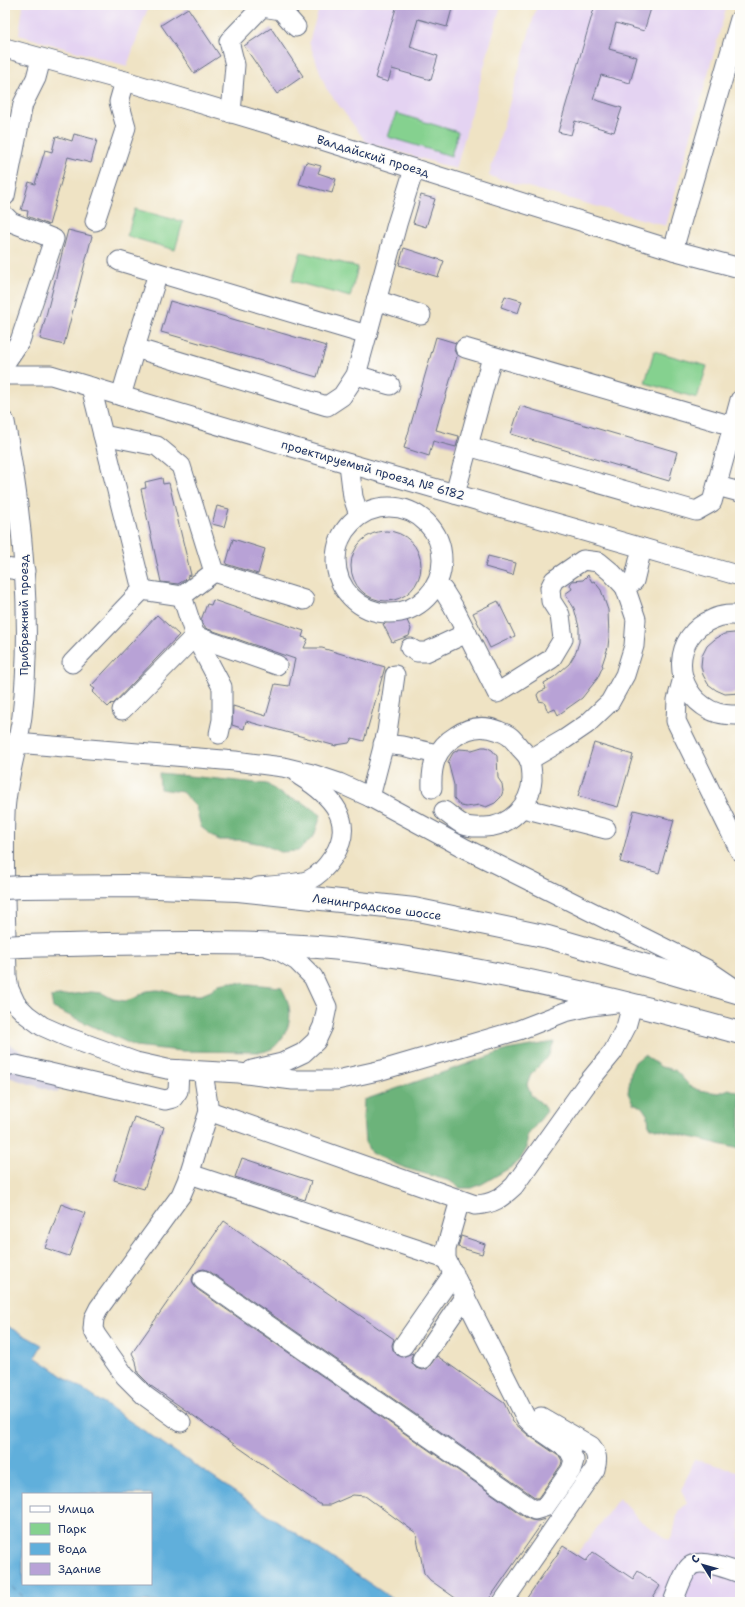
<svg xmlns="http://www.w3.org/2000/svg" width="745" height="1607" viewBox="0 0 745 1607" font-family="'Shantell Sans',sans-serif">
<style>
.built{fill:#e4d3f2}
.industrial{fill:#c6c0da}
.green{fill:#85d18f;stroke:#508076}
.forest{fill:#6cb37a;stroke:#44716c}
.water{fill:#61afdb;stroke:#3e6f9c;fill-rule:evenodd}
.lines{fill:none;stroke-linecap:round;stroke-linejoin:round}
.ferry{stroke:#345c8a;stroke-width:1;stroke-dasharray:5 4;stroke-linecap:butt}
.building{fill:#b8a2d6}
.minor-casing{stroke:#656e82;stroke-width:21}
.major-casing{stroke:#656e82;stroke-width:24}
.minor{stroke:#fff;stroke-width:19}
.major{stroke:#fff;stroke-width:22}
.major-bridge-casing{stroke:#656e82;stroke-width:24;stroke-linecap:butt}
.major-bridge{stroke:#fff;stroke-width:22}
.labels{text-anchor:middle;stroke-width:3.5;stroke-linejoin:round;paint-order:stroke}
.street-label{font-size:12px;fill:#1b2f5e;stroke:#fdfcf7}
</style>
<rect width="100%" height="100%" fill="#fdfcf7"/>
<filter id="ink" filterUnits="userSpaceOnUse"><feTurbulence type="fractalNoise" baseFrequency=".025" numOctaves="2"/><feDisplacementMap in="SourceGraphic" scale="8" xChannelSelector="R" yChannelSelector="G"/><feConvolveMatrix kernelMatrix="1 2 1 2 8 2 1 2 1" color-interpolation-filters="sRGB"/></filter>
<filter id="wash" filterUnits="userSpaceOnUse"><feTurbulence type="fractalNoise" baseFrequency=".012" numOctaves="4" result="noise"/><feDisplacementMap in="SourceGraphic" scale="16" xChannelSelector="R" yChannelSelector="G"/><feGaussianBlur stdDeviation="0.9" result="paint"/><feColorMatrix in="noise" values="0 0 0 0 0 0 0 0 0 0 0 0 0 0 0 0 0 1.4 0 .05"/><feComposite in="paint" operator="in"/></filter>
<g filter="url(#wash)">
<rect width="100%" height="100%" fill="#efe3c4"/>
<g class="built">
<path d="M23 5H149L127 66 19 35Z"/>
<path d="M320 5H501L456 169 366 142 326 88 309 42Z"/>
<path d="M537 5H727L666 226 489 176Z"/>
<path d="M694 1459 740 1472V1602H524L563 1546 577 1555 619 1498 642 1522 669 1540 673 1535 678 1511 682 1508 687 1502 681 1491Z"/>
</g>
<path class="industrial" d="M5 1042 37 1060 64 1070 58 1093 8 1077 5 1078Z"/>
<g class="green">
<path d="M396 113 458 132 451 156 388 137Z"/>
<path d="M135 209 183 222 175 250 127 236Z"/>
<path d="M301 252 358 267 350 297 292 281Z"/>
<path d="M654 351 707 366 697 398 645 383Z"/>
</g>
<g class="forest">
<path d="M159 773 267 784 284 796 304 803 321 815 314 836 298 851 280 852 262 844 240 840H218L201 827 196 807 182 792 160 789Z"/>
<path d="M231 982 281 987C291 1004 294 1020 282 1038 275 1047 274 1049 262 1052L181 1051 135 1046 53 1008 51 997 91 992 102 993 113 999 125 1001 135 998 146 991 157 990 168 991 178 995H201L211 991 219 984Z"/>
<path d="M554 1042 548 1057 531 1074 527 1085 531 1095 540 1102 547 1111 527 1136V1148L521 1158 513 1166 482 1184 472 1188H460L450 1181 405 1168 371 1153 365 1142 363 1118 364 1100 507 1050Z"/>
<path d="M644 1055 661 1067 675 1070 689 1085 698 1090 719 1093 729 1089 740 1093V1149L649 1127 648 1116 642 1107 633 1103 628 1093 631 1071 635 1062Z"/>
</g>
<path class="water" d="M5 1325 42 1345 35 1357 397 1602H5ZM23 1494H151V1584H23Z"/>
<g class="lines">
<path class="ferry" d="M5 1582 30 1602"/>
</g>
<g id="blocks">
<g class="building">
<path d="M397 5H453L447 27 418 19 410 47 438 56 431 80 392 69 388 82 375 78Z"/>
<path d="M595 5H652L644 31 616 23 609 49 637 57 630 83 601 75 593 99 622 108 614 132 575 121 571 135 558 132Z"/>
<path d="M188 8 220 56 194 73 161 25Z"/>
<path d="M271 28 303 76 277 94 244 46Z"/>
<path d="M74 134 97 140 91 163 68 157 49 225 27 216 28 211 21 210 29 182 35 184 45 150 52 152 56 136 72 141Z"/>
<path d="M306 162 321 166 318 173 336 179 332 193 299 184Z"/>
<path d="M421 195 435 199 426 227 413 223Z"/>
<path d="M68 230 92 236 64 345 40 339Z"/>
<path d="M404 248 444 261 438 277 399 265Z"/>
<path d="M505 296 522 301 518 313 501 307Z"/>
<path d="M170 301 326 346 317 377 161 332Z"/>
<path d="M436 337 456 343 454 350 457 356 436 430 459 436 456 447 433 441 429 456 404 448Z"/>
<path d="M520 406 677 452 669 481 511 434Z"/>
<path d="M162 478 163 484 169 483 191 575 187 576 188 578 178 584 161 582 141 489 146 488 145 482Z"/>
<path d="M217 506 229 509 224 527 212 524Z"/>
<circle cx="386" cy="566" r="35"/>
<path d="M233 539 265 549 258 574 226 564Z"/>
<path d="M488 556 516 563 513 575 485 567Z"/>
<path d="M588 575 592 582 594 581 601 590 608 610 609 637 608 647 602 665 603 666 597 679 582 698 558 715 555 709 548 712 544 702 539 701 537 695 539 692 546 689 544 683 554 677 569 664 576 652 579 642V627L574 608 565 594 572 589 570 585 572 581 583 580Z"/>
<path d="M213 600 304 631 302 637 308 639 304 648H322L385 667 364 741 352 738 349 743 336 745V746L246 721 244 729 232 725 233 706 266 716 275 684 289 686 295 659 205 628V626L203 625 201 620 207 604 211 605Z"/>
<path d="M498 601 515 636 490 648 473 613Z"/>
<path d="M157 615 179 635 113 704 112 703 108 707 92 692 95 689 91 686Z"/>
<path d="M405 616 411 629 409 636 392 642 383 624Z"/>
<path d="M734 633 740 635V693L725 694 716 690 708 684 703 675 701 666 702 656 707 646 715 639 724 634Z"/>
<path d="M594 743 633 755 618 807 578 796Z"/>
<path d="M482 747H486L492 750 497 756 498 778 502 784 503 791 501 797 495 803 486 807 480 805 466 807 461 806 454 798V785L448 762 453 753 459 749 472 750Z"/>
<path d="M634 810 674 820 659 873 620 862Z"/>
<path d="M134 1117 164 1127 144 1189 114 1180Z"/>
<path d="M242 1158 311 1181 305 1200 235 1177Z"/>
<path d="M61 1204 85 1213 69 1256 45 1248Z"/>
<path d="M224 1221 394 1339 392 1345 393 1350 397 1355 402 1357 413 1353 411 1358 412 1363 416 1368 422 1370 427 1369 437 1356 504 1403 513 1422 528 1435 560 1457 562 1461 561 1465 538 1498H536L209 1271 204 1269 199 1270 194 1274 192 1279 193 1284 197 1289 525 1517 531 1520 538 1521 545 1519 487 1602H461L430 1580 424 1573 416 1533 365 1496 353 1495 330 1505H321L151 1386 138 1373 136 1361 132 1353Z"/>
<path d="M461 1236 485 1244 482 1254 458 1247Z"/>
<path d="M563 1546 586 1561 593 1552 633 1579 638 1571 660 1586 650 1602H524Z"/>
</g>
</g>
</g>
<g filter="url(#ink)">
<use href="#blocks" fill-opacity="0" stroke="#656e82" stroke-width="1"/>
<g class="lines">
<defs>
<g id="minor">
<path d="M5 48 125 81 309 136 673 250 740 268"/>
<path d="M231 113 235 65 229 41 262 7 281 10 296 27"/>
<path d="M5 196 23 104 36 78 41 59"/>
<path d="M5 216 11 222 54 239 20 341 5 363"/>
<path d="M95 221 126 127 119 102 125 81"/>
<path d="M673 250 740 19"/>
<path d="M119 261 367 335 397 224 414 169"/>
<path d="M158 273 135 348 327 406 342 396 356 375 367 335"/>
<path d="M376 300 421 315"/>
<path d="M465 348 733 426 740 400"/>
<path d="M5 375H51L319 455 740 576"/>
<path d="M356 375 390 385"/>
<path d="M121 396 135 348"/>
<path d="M5 422C23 518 33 617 22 716 18 749 6 779 5 814 3 868 6 922 7 977L9 989 16 1004 27 1015 42 1026 67 1037 136 1062 167 1069 239 1073 293 1080H337L382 1070 519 1030 565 1012 591 1006 616 1003"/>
<path d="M103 435 157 446 181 466 214 572 304 600"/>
<path d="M468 446 696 511 712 502 733 426"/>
<path d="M349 464 353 497 359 515"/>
<path d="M717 486 740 492"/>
<path d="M455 494 492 357"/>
<circle cx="389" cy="560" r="53"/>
<path d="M5 568 25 571"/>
<path d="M436 586 443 590 453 606 497 693 551 659 563 639 560 615 551 601 550 588 554 580 583 560 599 562 611 572 625 587"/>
<path d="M142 590 182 596 214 572"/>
<path d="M740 616C732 614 721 615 713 619 672 635 671 690 710 710 720 715 730 715 740 715"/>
<path d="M195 636 222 687V720L219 734"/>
<path d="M195 636 277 665"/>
<path d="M410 648 417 652H426L467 633"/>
<path d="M72 663 142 590 91 387"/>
<path d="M683 678 677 700 676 721 740 851"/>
<path d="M122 710 195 636 182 596"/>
<path d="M16 743 235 761 283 767 312 774 339 783 370 797 466 849 706 969 734 988"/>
<path d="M383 744 402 746 437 754"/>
<path d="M529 760 565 739 587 724 610 702 625 675 634 646 636 619 625 587 634 581 642 548"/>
<path d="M432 788C431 765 436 748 456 736 469 727 484 725 499 731 510 735 512 738 520 748 523 751 527 755 529 759 532 766 532 774 532 780 530 806 510 826 485 827 478 827 470 828 464 825 457 822 450 815 444 811"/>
<path d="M370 797 387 732 395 675"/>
<path d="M523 808 606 829"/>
<path d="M258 887C269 886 300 884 309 880 320 875 327 866 333 857 357 821 331 795 300 776"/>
<path d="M5 1067 16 1065 165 1100 173 1098 178 1091 179 1070"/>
<path d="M252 1070 282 1063 303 1053 316 1041 323 1026 327 1007 313 977 297 961 278 950 265 946"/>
<path d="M203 1072 209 1111 475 1205C494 1204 501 1198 514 1186L586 1085 613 1052 626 1027 632 1005"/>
<path d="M190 1174 446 1259"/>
<path d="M203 1280 531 1508 535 1510 545 1507 571 1470 574 1460 569 1450 534 1426 526 1418 446 1259V1249L460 1200"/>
<path d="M403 1346 454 1273"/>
<path d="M422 1359 465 1296"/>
<path d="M181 1422 145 1396 125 1376 96 1335 93 1329 94 1318 99 1308 181 1195 187 1181 209 1111"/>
<path d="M503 1602 595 1469C598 1459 597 1454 591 1446L541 1417"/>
<path d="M673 1602C677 1592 681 1579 687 1570 695 1555 727 1569 740 1573"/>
</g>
<g id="major">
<path d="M22 887 130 886 238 890 414 909 548 937 740 993"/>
<path d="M22 946C121 944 220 940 318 947 369 951 420 960 470 969 561 986 651 1008 740 1033"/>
</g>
</defs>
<use href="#minor" class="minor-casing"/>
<use href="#major" class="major-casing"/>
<use href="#minor" class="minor"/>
<use href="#major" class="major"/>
<defs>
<g id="major-bridge">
<path d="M5 888 22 887"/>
<path d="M5 947 22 946"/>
</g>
</defs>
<use href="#major-bridge" class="major-bridge-casing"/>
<use href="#major-bridge" class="major-bridge"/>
</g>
</g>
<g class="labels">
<g class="street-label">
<text transform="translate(373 156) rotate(17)" y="4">Валдайский проезд</text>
<text transform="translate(373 470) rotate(16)" y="4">проектируемый проезд № 6182</text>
<text transform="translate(24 615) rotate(-90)" y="4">Прибрежный проезд</text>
<text transform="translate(377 907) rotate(8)" y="4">Ленинградское шоссе</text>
</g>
</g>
<rect width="745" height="1607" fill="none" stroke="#fdfcf7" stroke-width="20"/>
<rect x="22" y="1493" width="130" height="92" fill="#fdfcf7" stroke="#a3aaba"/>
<rect x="30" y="1506" width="20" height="6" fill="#ffffff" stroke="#a3aaba"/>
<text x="58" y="1513" font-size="12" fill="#1b2f5e">Улица</text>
<rect x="30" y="1523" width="20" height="12" fill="#85d18f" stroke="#a3aaba"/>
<text x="58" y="1533" font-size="12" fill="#1b2f5e">Парк</text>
<rect x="30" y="1543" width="20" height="12" fill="#61afdb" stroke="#a3aaba"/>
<text x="58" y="1553" font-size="12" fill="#1b2f5e">Вода</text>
<rect x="30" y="1563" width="20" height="12" fill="#b8a2d6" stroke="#a3aaba"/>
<text x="58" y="1573" font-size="12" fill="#1b2f5e">Здание</text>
<g transform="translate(703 1565) rotate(307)" stroke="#fdfcf7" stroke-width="3" paint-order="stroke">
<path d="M0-3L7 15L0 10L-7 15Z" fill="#1b2f5e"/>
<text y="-6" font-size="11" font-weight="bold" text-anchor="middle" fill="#1b2f5e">С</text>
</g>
</svg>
